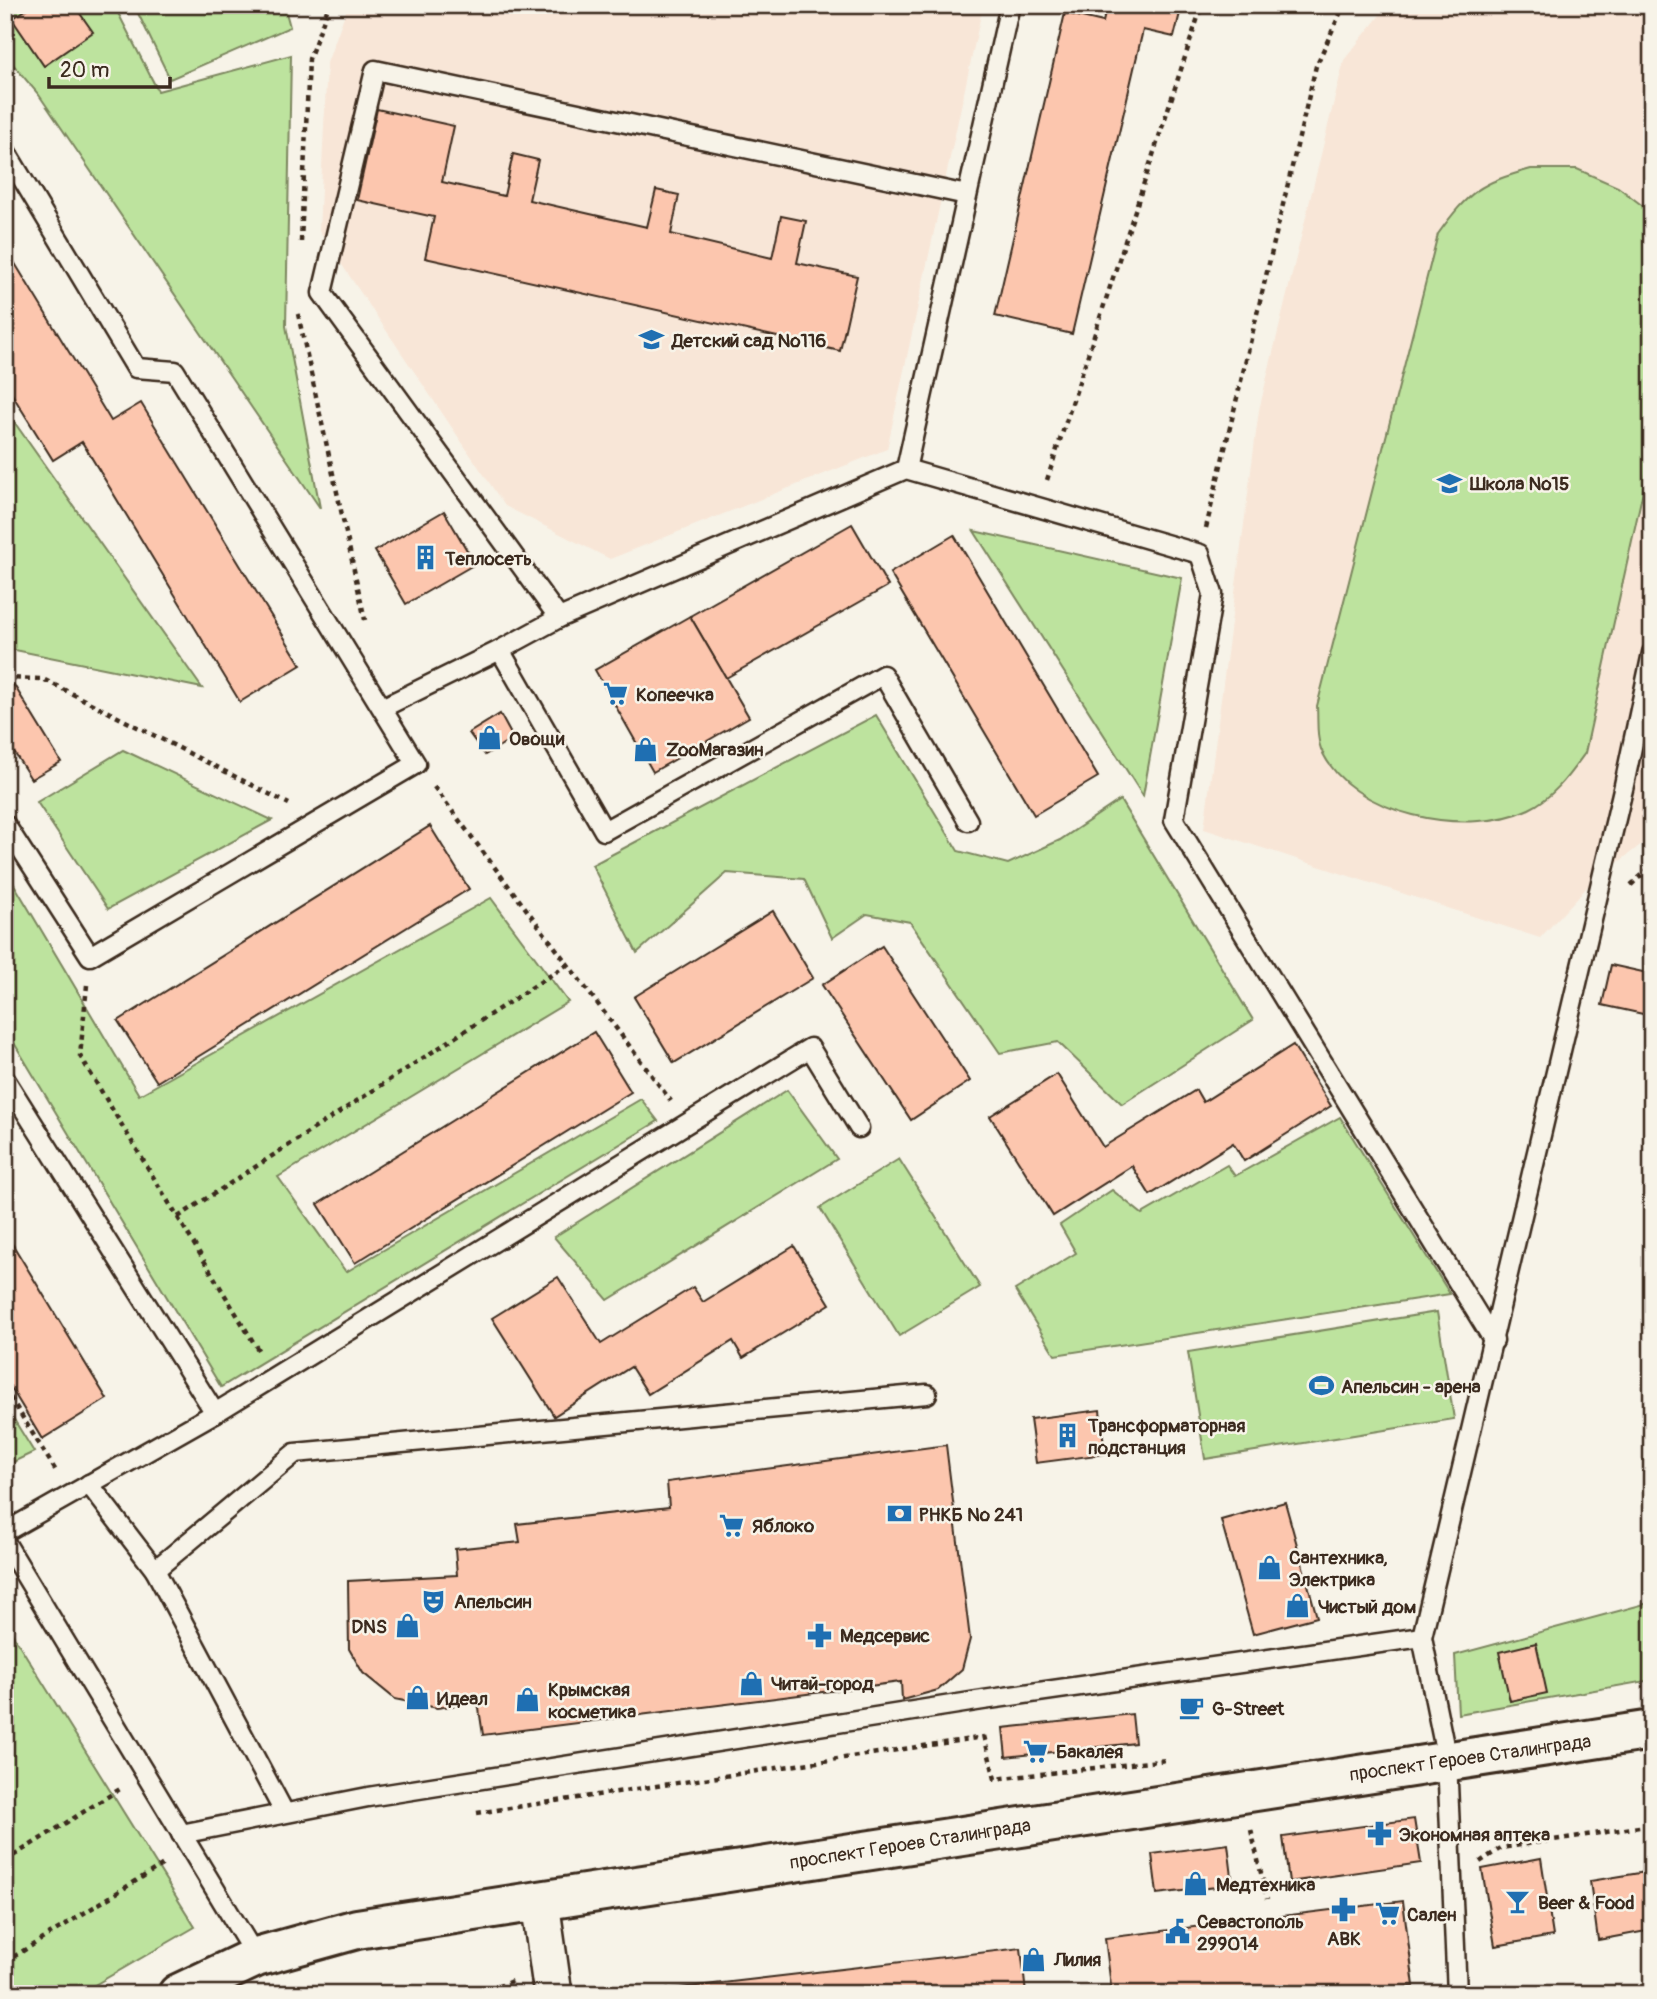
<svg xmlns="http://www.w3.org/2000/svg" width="1657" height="1999" viewBox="0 0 1657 1999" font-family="Pangolin,sans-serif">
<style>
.built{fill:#f8e6d7}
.green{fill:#bde39e;stroke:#7c865e;stroke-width:2}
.building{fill:#fcc6ae;stroke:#3b2a1e;stroke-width:2}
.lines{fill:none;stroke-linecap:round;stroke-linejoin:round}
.lane-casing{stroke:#3b2a1e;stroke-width:23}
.street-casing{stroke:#3b2a1e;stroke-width:42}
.primary-casing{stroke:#3b2a1e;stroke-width:44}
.path{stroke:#3b2a1e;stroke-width:4.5;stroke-dasharray:5 5;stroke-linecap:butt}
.lane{stroke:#f7f3e8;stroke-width:18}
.street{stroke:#f7f3e8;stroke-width:37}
.primary{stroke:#f7f3e8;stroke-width:38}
.labels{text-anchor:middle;stroke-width:5;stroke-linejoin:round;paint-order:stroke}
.poi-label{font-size:19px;font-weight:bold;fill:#3b2a1e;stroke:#f7f3e8;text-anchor:start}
.street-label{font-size:19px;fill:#3b2a1e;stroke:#f7f3e8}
</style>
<rect width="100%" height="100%" fill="#f7f3e8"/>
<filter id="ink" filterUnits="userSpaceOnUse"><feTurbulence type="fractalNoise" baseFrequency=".0143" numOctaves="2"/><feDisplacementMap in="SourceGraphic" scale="14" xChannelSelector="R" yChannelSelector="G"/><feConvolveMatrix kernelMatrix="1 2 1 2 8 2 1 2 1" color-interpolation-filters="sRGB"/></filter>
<g filter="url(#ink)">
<g class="built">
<path d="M348 5H983L887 449 610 559 505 506 319 231 327 63Z"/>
<path d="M1388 5H1652V836L1588 886 1540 938 1204 829 1259 410 1344 60Z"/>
</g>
<g class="green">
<path d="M5 5H114L158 91 291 55 286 326 320 508 39 95 5 55Z"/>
<path d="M134 5H284L290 27 170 79Z"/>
<path d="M1531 169H1577L1618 187 1652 213V450L1585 753C1569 775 1554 797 1529 809 1469 838 1349 816 1321 749 1316 737 1318 719 1317 706L1438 234C1469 191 1480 183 1531 169Z"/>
<path d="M5 409 202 688 5 648Z"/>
<path d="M974 531 1182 578 1143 796Z"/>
<path d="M876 715 958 851 1008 864 1060 840 1120 800 1253 1020 1122 1104 1058 1042 1000 1053 910 922 867 914 832 938 804 879 727 873 637 953 592 865Z"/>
<path d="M123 750 272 820 108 909 37 802Z"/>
<path d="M5 869 139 1095 491 898 568 1002 278 1177 346 1272 641 1099 658 1121 221 1387 5 1028Z"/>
<path d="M787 1090 837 1159 608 1300 554 1237Z"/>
<path d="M1340 1117 1450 1294 1055 1355 1015 1290 1076 1253 1060 1225 1112 1190 1142 1214 1227 1165 1235 1176Z"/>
<path d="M899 1159 980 1287 899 1336 820 1208Z"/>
<path d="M1437 1312 1454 1419 1205 1459 1188 1352Z"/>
<path d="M5 1405 34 1452 5 1466Z"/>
<path d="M1652 1602V1680L1458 1714 1455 1655Z"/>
<path d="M5 1622 195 1927 79 1994H5Z"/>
</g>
<g class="building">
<path d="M33 5H74L93 32 44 66 12 19Z"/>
<path d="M1107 5H1182L1174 37 1143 30 1072 334 995 316 1065 13 1103 22Z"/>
<path d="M377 109 454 126 442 182 504 196 513 154 538 160 529 200 647 227 656 190 679 195 671 234 772 258 781 216 806 221 797 263 857 276 840 351 425 258 434 217 357 200Z"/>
<path d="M5 247 111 421 141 403 301 665 240 702 82 442 53 460 5 383Z"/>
<path d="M444 511 475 564 406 604 375 551Z"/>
<path d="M852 524 888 586 726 678 690 616Z"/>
<path d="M954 535 1098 777 1034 815 890 573Z"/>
<path d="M690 616 749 717 653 772 595 670Z"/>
<path d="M14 685 61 762 31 779 5 738V691Z"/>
<path d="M500 714 513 738 485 755 469 733Z"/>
<path d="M430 826 469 889 157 1082 118 1021Z"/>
<path d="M773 911 813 978 674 1063 634 997Z"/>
<path d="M882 946 970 1081 911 1120 822 985Z"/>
<path d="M1611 965 1652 974V1016L1602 1005Z"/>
<path d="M594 1032 631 1092 355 1263 318 1204Z"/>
<path d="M1293 1045 1331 1106 1244 1161 1233 1143 1150 1195 1132 1166 1053 1216 990 1116 1057 1074 1103 1147 1196 1090 1203 1102Z"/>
<path d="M5 1232 107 1399 42 1439 5 1378Z"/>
<path d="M794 1246 830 1304 743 1358 733 1341 648 1394 631 1367 554 1416 492 1318 558 1277 601 1344 693 1287 703 1302Z"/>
<path d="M1100 1410 1105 1454 1036 1463 1030 1419Z"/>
<path d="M946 1445 970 1639 962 1669 938 1690 902 1700 901 1682 483 1735 478 1702 437 1708 395 1699 363 1673 349 1649 348 1581 457 1575 455 1549 520 1542 517 1524 669 1507 667 1482Z"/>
<path d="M1285 1502 1317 1617 1253 1634 1221 1520Z"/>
<path d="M1536 1643 1547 1693 1510 1701 1499 1652Z"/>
<path d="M1132 1714 1135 1743 1006 1757 1003 1728Z"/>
<path d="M1414 1819 1421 1863 1289 1882 1283 1837Z"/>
<path d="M1228 1844 1233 1885 1157 1894 1152 1854Z"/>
<path d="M1541 1858 1553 1936 1495 1946 1482 1869Z"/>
<path d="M1652 1871V1930L1598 1940 1590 1881Z"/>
<path d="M1403 1901 1414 1986 1353 1994H1112L1105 1938Z"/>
<path d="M1021 1948 1026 1994H628Z"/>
</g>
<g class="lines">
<defs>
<g id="lane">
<path d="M5 150 136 368 175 371 416 764 90 956 5 824"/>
<path d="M906 469 1010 5"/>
<path d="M559 618 322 293 375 70 967 195"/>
<path d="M384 707 500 650"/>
<path d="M968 821 883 675 604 831 500 650 559 618 906 469 1200 554 1213 594 1174 820 1494 1341"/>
<path d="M5 1079 215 1413 810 1048 859 1128"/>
<path d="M89 1484 155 1570 295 1453 927 1394"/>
<path d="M5 1532 215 1413"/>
<path d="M5 1542 256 1957"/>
<path d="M155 1570 284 1812"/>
<path d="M181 1834 368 1797 983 1700 1422 1637"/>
<path d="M1457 1994 1447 1760 1422 1637 1624 785 1652 653"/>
</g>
<path id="street" d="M540 1902 553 1994"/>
<path id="primary" d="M178 1994 256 1957 357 1929 1652 1730"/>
</defs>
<use href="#lane" class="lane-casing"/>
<use href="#street" class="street-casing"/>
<use href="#primary" class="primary-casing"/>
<g class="path">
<path d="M301 242 309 59 329 5"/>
<path d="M298 314 365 620"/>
<path d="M1047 480 1202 5"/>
<path d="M1206 528 1316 66 1344 5"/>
<path d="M5 678 43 679 289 804"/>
<path d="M434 787 671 1101"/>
<path d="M1631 885 1652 866"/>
<path d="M87 985 80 1056 260 1353"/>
<path d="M178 1217 568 964"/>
<path d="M5 1389 56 1471"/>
<path d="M984 1736 995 1779 1167 1760"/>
<path d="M477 1813 984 1737"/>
<path d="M1251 1830 1267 1899"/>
<path d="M5 1861 120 1789"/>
<path d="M1480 1862 1501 1848 1652 1825"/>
<path d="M5 1962 165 1863"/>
<path d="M479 1994 512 1981"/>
</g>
<use href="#lane" class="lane"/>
<use href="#street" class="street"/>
<use href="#primary" class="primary"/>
</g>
</g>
<defs>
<symbol id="school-bare" viewBox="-9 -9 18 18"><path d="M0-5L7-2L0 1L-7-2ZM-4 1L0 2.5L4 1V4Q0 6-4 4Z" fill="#1f6fb2" stroke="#f7f3e8" stroke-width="2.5" paint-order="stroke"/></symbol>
<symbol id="building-bare" viewBox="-9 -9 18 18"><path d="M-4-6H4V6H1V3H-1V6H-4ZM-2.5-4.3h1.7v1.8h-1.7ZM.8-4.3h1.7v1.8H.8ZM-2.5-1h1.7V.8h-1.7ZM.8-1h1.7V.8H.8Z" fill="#1f6fb2" stroke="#f7f3e8" stroke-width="2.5" paint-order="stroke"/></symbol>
<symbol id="supermarket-bare" viewBox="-9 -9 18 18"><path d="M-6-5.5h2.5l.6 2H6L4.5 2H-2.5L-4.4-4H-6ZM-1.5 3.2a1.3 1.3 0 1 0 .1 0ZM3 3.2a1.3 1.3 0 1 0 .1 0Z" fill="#1f6fb2" stroke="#f7f3e8" stroke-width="2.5" paint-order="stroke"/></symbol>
<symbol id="shop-bare" viewBox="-9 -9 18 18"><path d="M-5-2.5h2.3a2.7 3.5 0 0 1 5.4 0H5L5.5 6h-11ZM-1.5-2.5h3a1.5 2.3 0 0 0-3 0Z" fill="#1f6fb2" stroke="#f7f3e8" stroke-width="2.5" paint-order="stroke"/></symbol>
<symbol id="stadium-bare" viewBox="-9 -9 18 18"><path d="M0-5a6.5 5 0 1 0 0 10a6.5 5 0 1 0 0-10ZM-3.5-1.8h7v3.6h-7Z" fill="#1f6fb2" stroke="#f7f3e8" stroke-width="2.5" paint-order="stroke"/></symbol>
<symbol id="bank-bare" viewBox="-9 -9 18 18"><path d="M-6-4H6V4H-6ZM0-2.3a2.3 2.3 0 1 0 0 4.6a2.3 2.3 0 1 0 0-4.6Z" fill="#1f6fb2" stroke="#f7f3e8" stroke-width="2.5" paint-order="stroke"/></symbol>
<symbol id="theatre-bare" viewBox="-9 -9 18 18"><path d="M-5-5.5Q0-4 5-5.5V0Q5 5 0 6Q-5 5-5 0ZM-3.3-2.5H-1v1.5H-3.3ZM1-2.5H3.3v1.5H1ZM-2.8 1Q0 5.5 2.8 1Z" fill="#1f6fb2" stroke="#f7f3e8" stroke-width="2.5" paint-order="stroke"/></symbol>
<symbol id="pharmacy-bare" viewBox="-9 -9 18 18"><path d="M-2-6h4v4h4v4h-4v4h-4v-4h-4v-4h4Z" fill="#1f6fb2" stroke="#f7f3e8" stroke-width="2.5" paint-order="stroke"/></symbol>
<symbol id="cafe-bare" viewBox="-9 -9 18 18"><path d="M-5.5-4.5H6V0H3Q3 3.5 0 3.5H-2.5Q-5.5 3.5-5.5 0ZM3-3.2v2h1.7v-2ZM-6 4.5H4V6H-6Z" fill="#1f6fb2" stroke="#f7f3e8" stroke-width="2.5" paint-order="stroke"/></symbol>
<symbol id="bar-bare" viewBox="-9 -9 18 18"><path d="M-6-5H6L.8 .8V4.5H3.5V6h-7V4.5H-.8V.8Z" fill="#1f6fb2" stroke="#f7f3e8" stroke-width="2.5" paint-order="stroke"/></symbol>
<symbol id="civic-bare" viewBox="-9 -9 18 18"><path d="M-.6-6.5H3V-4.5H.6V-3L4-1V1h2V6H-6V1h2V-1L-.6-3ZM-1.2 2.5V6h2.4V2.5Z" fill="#1f6fb2" stroke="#f7f3e8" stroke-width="2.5" paint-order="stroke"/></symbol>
</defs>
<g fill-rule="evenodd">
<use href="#school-bare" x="634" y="322" width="35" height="35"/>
<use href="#school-bare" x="1432" y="466" width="35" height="35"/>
<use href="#building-bare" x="408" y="540" width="35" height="35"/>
<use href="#supermarket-bare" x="598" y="676" width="35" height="35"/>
<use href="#shop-bare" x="472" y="720" width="35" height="35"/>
<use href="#shop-bare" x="628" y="732" width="35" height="35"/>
<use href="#stadium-bare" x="1304" y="1368" width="35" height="35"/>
<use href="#building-bare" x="1050" y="1418" width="35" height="35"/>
<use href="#bank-bare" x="882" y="1496" width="35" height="35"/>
<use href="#supermarket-bare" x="714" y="1508" width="35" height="35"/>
<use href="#shop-bare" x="1252" y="1550" width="35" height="35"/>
<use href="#theatre-bare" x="416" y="1584" width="35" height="35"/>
<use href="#shop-bare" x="1280" y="1588" width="35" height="35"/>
<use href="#shop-bare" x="390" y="1608" width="35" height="35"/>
<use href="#pharmacy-bare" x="802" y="1618" width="35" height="35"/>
<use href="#shop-bare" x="734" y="1666" width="35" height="35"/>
<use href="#shop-bare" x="400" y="1680" width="35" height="35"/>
<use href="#shop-bare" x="510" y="1682" width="35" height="35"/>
<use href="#cafe-bare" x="1174" y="1690" width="35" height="35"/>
<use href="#supermarket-bare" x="1018" y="1734" width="35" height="35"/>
<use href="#pharmacy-bare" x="1362" y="1816" width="35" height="35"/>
<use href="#shop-bare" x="1178" y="1866" width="35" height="35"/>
<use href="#bar-bare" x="1500" y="1884" width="35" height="35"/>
<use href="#pharmacy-bare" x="1326" y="1892" width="35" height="35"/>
<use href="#supermarket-bare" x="1370" y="1896" width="35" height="35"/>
<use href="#civic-bare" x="1160" y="1914" width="35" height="35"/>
<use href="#shop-bare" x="1016" y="1942" width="35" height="35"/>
</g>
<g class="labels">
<g class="poi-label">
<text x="672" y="347">Детский сад №116</text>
<text x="1470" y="490">Школа №15</text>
<text x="445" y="565">Теплосеть</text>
<text x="636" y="701">Копеечка</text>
<text x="509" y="745">Овощи</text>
<text x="666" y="756">ZooМагазин</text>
<text x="1341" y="1393">Апельсин - арена</text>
<text x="1088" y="1432">Трансформаторная<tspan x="1088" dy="22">подстанция</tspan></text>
<text x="919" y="1521">РНКБ № 241</text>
<text x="752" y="1532">Яблоко</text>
<text x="1289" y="1564">Сантехника,<tspan x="1289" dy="22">Электрика</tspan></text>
<text x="454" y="1608">Апельсин</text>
<text x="1318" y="1613">Чистый дом</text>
<text x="387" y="1633" text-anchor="end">DNS</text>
<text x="840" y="1642">Медсервис</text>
<text x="771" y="1690">Читай-город</text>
<text x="548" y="1696">Крымская<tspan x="548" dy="22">косметика</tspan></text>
<text x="437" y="1705">Идеал</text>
<text x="1212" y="1715">G-Street</text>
<text x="1056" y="1758">Бакалея</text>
<text x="1399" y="1841">Экономная аптека</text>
<text x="1216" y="1891">Медтехника</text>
<text x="1538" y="1909">Beer &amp; Food</text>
<text x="1407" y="1921">Сален</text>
<text x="1197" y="1928">Севастополь<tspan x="1197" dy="22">299014</tspan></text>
<text x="1344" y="1945" text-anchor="middle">АВК</text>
<text x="1054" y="1966">Лилия</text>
</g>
<g class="street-label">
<text transform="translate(1470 1757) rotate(-8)" y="7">проспект Героев Сталинграда</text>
<text transform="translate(910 1843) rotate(-9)" y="7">проспект Героев Сталинграда</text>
</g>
</g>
<rect width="1657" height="1999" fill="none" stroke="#f7f3e8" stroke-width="28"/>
<rect x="14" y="14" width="1629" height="1971" fill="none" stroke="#3b2a1e" stroke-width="2.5" filter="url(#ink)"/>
<path d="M49 77v10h121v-10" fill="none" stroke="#3b2a1e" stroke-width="3.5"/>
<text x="60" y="77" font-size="21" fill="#3b2a1e" stroke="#f7f3e8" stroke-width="5" paint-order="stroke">20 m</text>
</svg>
